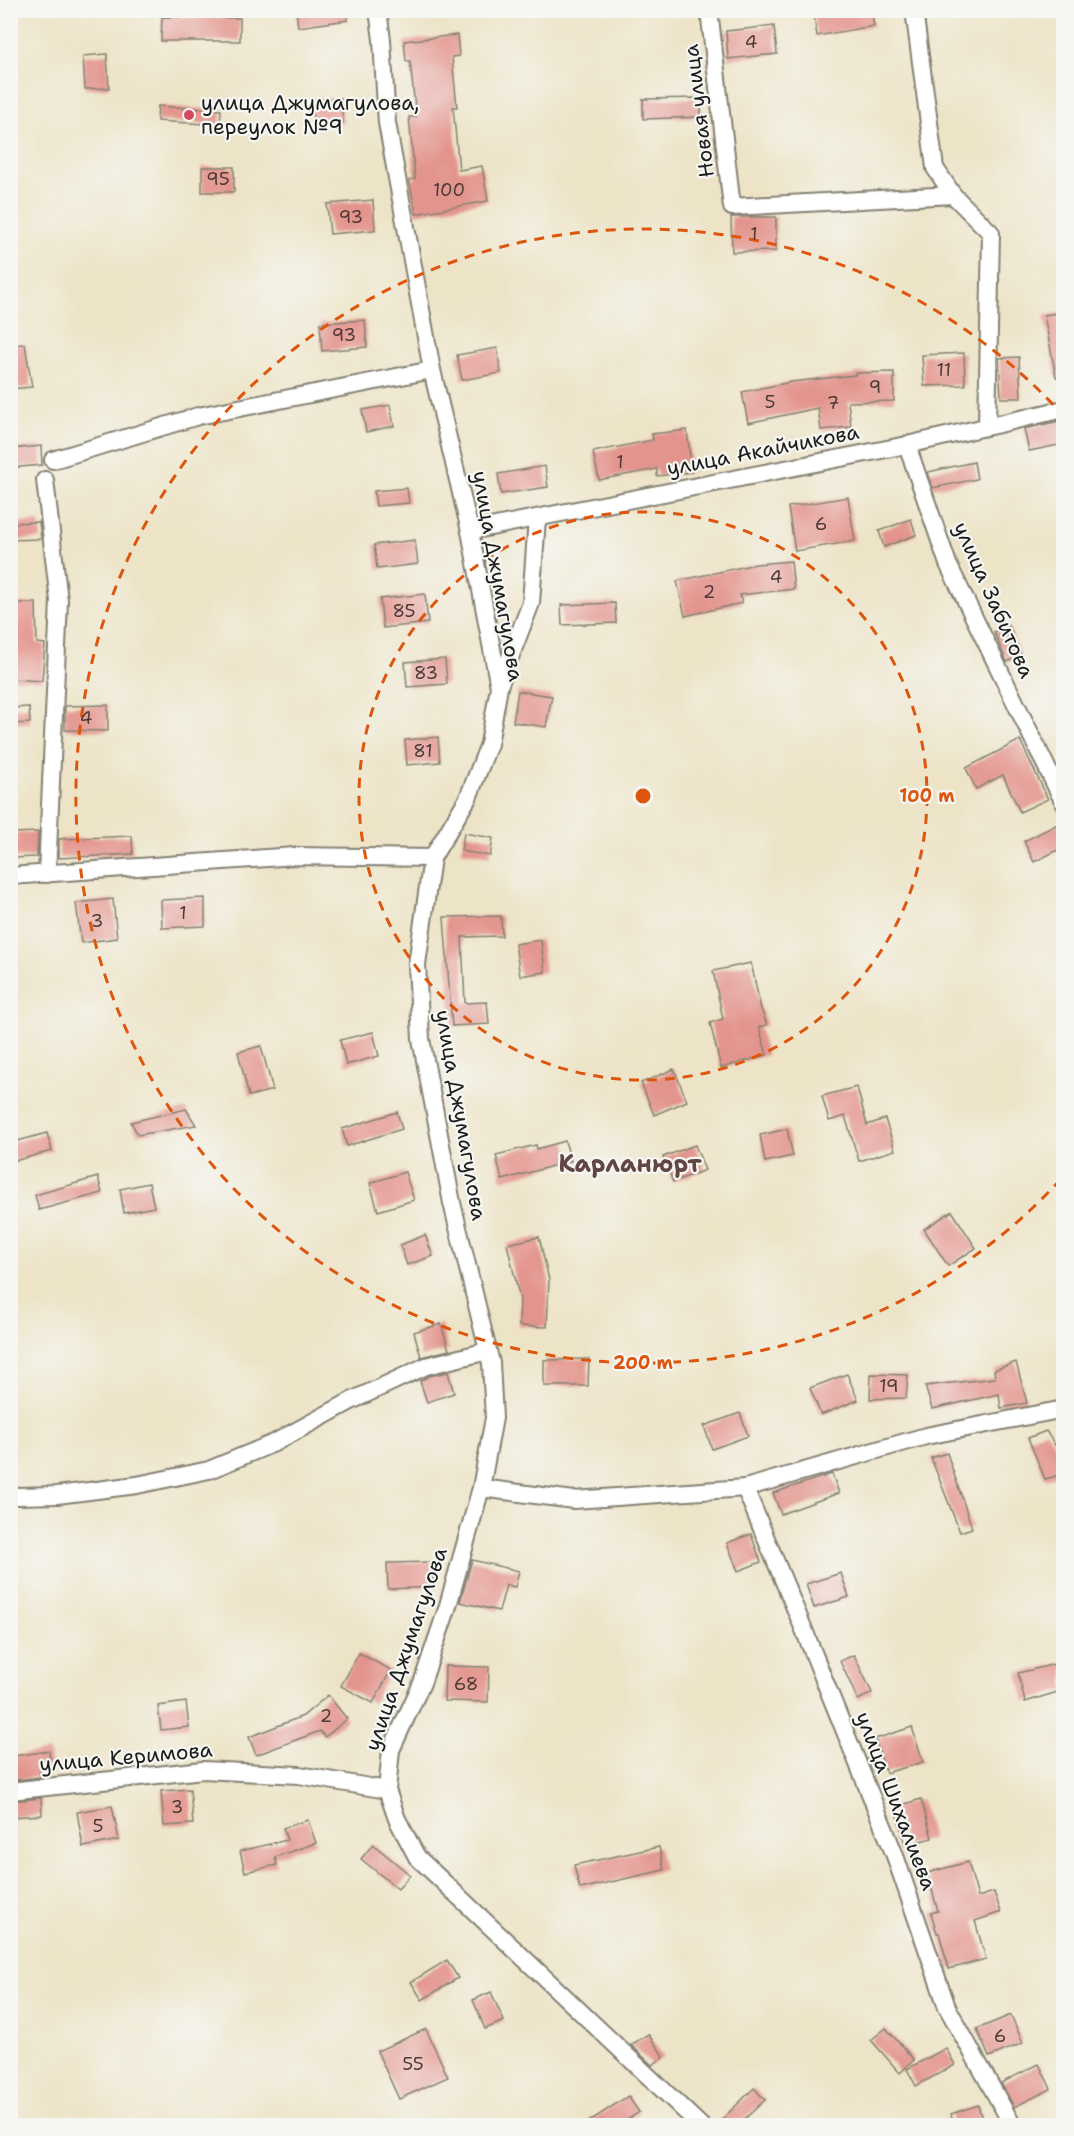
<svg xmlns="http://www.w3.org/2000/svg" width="1074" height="2136" viewBox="0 0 1074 2136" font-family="'Shantell Sans',sans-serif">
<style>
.building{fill:#e3948d}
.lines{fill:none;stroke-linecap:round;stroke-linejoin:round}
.street-casing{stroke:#848072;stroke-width:20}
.street{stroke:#fff;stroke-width:16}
.ring{fill:none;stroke:#de560d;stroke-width:3;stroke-dasharray:10 8}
.poi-dot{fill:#d1495b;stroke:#f6f6f2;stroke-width:2}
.labels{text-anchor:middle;stroke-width:4.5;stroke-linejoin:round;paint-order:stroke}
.number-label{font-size:18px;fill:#4e3a38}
.poi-label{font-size:21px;fill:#1c1c1c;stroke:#f6f6f2;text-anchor:start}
.street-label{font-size:21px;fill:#1c1c1c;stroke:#f6f6f2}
.quarter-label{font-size:24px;font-weight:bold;fill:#624644;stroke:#f6f6f2}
.centre{fill:#de560d;stroke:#f6f6f2;stroke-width:3}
.ring-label{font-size:18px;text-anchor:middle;font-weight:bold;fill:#de560d;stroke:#f6f6f2;stroke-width:4.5;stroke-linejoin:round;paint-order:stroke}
</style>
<rect width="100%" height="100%" fill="#f6f6f2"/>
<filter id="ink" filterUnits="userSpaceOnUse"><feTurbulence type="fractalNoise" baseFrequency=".0167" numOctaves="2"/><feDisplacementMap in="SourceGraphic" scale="12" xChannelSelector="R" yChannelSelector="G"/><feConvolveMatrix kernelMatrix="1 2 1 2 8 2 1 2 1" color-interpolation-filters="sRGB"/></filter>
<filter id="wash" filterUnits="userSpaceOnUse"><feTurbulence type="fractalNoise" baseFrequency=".008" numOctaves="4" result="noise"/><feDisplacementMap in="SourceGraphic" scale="24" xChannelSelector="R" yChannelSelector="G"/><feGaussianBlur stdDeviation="1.35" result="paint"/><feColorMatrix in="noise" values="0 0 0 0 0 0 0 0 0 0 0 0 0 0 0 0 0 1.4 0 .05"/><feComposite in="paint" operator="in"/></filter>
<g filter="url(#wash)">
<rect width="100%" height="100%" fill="#ede4c8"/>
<g id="blocks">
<g class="building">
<path d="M296 10H348V20L298 27Z"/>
<path d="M813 10H871L874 26 817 36Z"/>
<path d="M162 17 240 18V41H161Z"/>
<path d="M774 26 777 54 728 59 726 31Z"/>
<path d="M457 35 459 56 452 57 457 107H453L459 170 482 166 488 201 416 214 409 180 415 179 409 117H416L410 61H406L404 41Z"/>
<path d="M107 54 109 88 85 89 83 56Z"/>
<path d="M341 98 343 123 313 125 312 100Z"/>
<path d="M701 98V117L643 119V99Z"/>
<path d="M158 106 221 110 220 125 157 121Z"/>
<rect x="202" y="167" width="32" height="25"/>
<path d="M373 200 375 230 330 234 327 204Z"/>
<path d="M731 217H776V251L732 252Z"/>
<path d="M1064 312V376L1056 377 1044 315Z"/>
<path d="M365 320 367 347 322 351 320 323Z"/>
<path d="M25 344 32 387 10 389V345Z"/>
<path d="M497 348 501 373 462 380 457 355Z"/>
<path d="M964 353 965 385 924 386 922 355Z"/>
<path d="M1019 357 1021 398H1001L999 358Z"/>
<path d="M894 372V401L848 402 851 427 821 430 818 408 748 423 742 392 791 382 855 375V373Z"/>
<path d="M390 405 394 426 366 432 362 410Z"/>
<path d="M1064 420V444L1029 451 1024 429Z"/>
<path d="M687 430 692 472 657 476V469L599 480 593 452 653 440 652 434Z"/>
<path d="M41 446 42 465 10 468V449Z"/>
<path d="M974 462 977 479 933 488 928 472Z"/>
<path d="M545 466 548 487 501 494 498 474Z"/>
<path d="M407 488 409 503 376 506 374 491Z"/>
<path d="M848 497 855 541 795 551 788 507Z"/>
<path d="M911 519 916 535 884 547 879 531Z"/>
<path d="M39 522 41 539 10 540V523Z"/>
<path d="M415 540 418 564 377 569 374 545Z"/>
<path d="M791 561 794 589 740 595 742 603 685 616 677 581 756 564Z"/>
<path d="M425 594 428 623 383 628 380 599Z"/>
<path d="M10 603H36L37 643 45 644 42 681 10 679Z"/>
<path d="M615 603 616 623 562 625 561 605Z"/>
<path d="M1009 626 1021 656 1007 662 994 632Z"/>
<path d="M445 659 447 684 407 687 405 662Z"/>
<path d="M518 691 552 696 546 727 513 722Z"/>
<path d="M108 705V731L65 730V706Z"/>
<path d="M29 707 30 723 10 724V708Z"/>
<path d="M438 737 440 762 407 765 405 740Z"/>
<path d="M1020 740 1048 799 1020 812 1003 775 976 789 966 768Z"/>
<path d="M1064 821V847L1034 862 1024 841Z"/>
<path d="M38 832 37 857 10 858V833Z"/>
<path d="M464 833 493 838 490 856 461 851Z"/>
<path d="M132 836 133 854 59 858V839Z"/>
<path d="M205 898V926L162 928 161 900Z"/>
<path d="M113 899 117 938 81 943 76 903Z"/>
<path d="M501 916 502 936 462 937 465 1003 487 1002 489 1024 452 1026 444 917Z"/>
<path d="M541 940 545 972 520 976 515 944Z"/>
<path d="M751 963 761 1009 767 1025 759 1027 767 1055 721 1068 710 1023 723 1019 713 971Z"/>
<path d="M373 1032 379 1056 346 1065 340 1040Z"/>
<path d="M261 1046 273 1090 249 1096 238 1052Z"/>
<path d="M674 1069 687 1101 654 1115 641 1083Z"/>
<path d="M857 1087 867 1125 885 1119 895 1150 859 1161 845 1116 829 1121 822 1096Z"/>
<path d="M186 1109 196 1125 138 1135 131 1122Z"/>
<path d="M397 1112 402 1129 347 1146 342 1129Z"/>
<path d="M787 1129 793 1156 765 1162 760 1135Z"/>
<path d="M47 1133 52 1151 10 1162V1143Z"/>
<path d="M565 1141 571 1161 502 1180 496 1155 536 1145 537 1149Z"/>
<path d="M695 1145 705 1170 673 1182 663 1157Z"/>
<path d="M405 1172 414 1200 378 1211 370 1183Z"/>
<path d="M98 1177 102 1193 39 1210 35 1195Z"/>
<path d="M149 1183 154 1207 124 1213 120 1189Z"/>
<path d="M952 1211 976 1248 948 1266 924 1229Z"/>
<path d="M425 1235 433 1256 407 1265 400 1245Z"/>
<path d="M539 1237 549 1280 547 1327 519 1326 520 1299 507 1244Z"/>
<path d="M441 1324 449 1350 421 1357 414 1332Z"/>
<path d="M589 1359 588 1386H544V1360Z"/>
<path d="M1016 1362 1027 1403 1001 1408 999 1394 932 1409 925 1386 995 1378 994 1370Z"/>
<path d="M448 1372 454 1393 427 1402 420 1381 429 1376Z"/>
<path d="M847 1374 858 1400 821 1415 810 1388Z"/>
<path d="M871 1374 908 1375 906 1398 870 1399Z"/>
<path d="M740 1413 748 1436 712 1449 704 1426Z"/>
<path d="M1046 1431 1064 1459V1474L1045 1479 1028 1438Z"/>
<path d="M947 1453 972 1528 960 1532 931 1458Z"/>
<path d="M832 1474 839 1493 781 1514 773 1493Z"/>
<path d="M751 1534 761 1562 738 1571 727 1543Z"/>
<path d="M472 1560 519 1571 515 1587 506 1585 499 1611 460 1602Z"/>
<path d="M432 1562 433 1587 388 1589 387 1563Z"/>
<path d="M841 1573 849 1597 814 1608 806 1584Z"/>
<path d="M359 1653 391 1670 373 1703 341 1686Z"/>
<path d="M854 1655 872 1693 858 1700 840 1661Z"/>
<path d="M1064 1662V1690L1025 1702 1018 1673Z"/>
<path d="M445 1666 489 1667 488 1702 444 1701Z"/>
<path d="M328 1695 347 1719 325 1737 320 1731 256 1755 249 1737 303 1716Z"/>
<path d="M186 1702 189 1727 161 1730 158 1706Z"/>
<path d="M912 1727 923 1762 886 1773 875 1739Z"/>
<path d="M49 1751 51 1770 40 1772V1777L16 1780 13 1756Z"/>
<path d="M190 1789 193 1824 164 1826 161 1791Z"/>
<path d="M41 1798 42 1815 13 1817 12 1801Z"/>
<path d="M921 1799 932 1838 905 1845 895 1807Z"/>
<path d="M112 1806 119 1840 83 1847 77 1812Z"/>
<path d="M308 1820 316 1843 275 1857 277 1865 245 1872 240 1851 287 1840 283 1828Z"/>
<path d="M373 1844 410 1875 398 1889 361 1859Z"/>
<path d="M659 1847 664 1870 580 1889 574 1865Z"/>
<path d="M968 1862 978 1897 994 1892 1001 1912 975 1921 986 1959 949 1969 939 1933H937L931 1913 938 1911 927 1873Z"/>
<path d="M447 1960 458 1978 422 2000 411 1982Z"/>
<path d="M491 1992 504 2021 485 2029 473 2000Z"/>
<path d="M1011 2015 1023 2043 989 2057 977 2029Z"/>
<path d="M886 2028 914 2060 900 2073 871 2040Z"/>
<path d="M426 2029 448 2077 399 2099 377 2051Z"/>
<path d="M648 2034 664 2057 652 2065 631 2045Z"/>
<path d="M946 2048 955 2065 916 2086 907 2069Z"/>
<path d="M1039 2064 1051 2089 1014 2107 1001 2083Z"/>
<path d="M754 2088 765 2100 737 2126H715Z"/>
<path d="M628 2096 639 2112 618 2126H582Z"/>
<path d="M978 2105 984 2126H954L951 2114Z"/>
</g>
</g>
</g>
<g filter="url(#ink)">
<use href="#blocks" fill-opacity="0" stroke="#848072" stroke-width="1.5"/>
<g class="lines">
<defs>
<g id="street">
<path d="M378 10 382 40 387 123 432 370 470 531 499 687 489 744 468 798 432 858 417 964 421 1039 452 1203 491 1363 494 1418 481 1488 447 1609 422 1683 391 1750 387 1790 397 1819 417 1857 701 2126"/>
<path d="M709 10 732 207 953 195"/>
<path d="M914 10 935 168 953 195 991 233 987 426"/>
<path d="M907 445 948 564 1064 803"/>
<path d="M53 460 198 416 432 370"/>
<path d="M45 480 59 601 47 874"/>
<path d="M470 531 907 445 1064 409"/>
<path d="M499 686 531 603 537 518"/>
<path d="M10 876 295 856 432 858"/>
<path d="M481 1488 574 1500 745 1488 926 1436 1064 1409"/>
<path d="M745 1488 800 1620 894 1853 947 2007 1013 2126"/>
<path d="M17 1496 57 1495 137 1485 209 1470 274 1443 351 1401 426 1366 488 1351"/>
<path d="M10 1791 203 1770 299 1775 387 1790"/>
</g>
</defs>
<use href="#street" class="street-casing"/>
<use href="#street" class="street"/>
</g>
</g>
<g class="ring">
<circle cx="643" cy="796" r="284"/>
<path d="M1061 1179A567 567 0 1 1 1061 413"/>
</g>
<circle class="poi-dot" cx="189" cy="115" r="6"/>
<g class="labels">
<g class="number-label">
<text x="751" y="48">4</text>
<text x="218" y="185">95</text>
<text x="449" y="196">100</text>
<text x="351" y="223">93</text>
<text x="754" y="240">1</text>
<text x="344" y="341">93</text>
<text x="944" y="376">11</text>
<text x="875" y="393">9</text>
<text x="770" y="408">5</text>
<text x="833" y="409">7</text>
<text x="620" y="468">1</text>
<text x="821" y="530">6</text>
<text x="776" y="583">4</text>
<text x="709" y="598">2</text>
<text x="404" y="617">85</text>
<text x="426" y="679">83</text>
<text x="86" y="724">4</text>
<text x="423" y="757">81</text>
<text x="183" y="919">1</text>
<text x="97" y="927">3</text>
<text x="889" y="1392">19</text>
<text x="466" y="1690">68</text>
<text x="326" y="1722">2</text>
<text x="177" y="1813">3</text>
<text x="98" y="1832">5</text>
<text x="1000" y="2042">6</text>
<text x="413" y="2070">55</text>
</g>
<g class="poi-label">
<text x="201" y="110">улица Джумагулова,<tspan x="201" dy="24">переулок №9</tspan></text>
</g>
<g class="street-label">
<text transform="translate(699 111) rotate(-97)" y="7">Новая улица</text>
<text transform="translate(763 450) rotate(-11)" y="7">улица Акайчикова</text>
<text transform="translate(498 576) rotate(80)" y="7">улица Джумагулова</text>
<text transform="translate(994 600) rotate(66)" y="7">улица Забитова</text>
<text transform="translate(461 1115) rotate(80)" y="7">улица Джумагулова</text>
<text transform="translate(406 1649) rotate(-71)" y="7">улица Джумагулова</text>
<text transform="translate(126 1757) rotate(-5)" y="7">улица Керимова</text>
<text transform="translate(896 1801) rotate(69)" y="7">улица Шихалиева</text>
</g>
<g class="quarter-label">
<text x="630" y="1172">Карланюрт</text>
</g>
</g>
<circle cx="643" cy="796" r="9" class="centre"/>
<g class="ring-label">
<text x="927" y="802">100 m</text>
<text x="643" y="1369">200 m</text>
</g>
<rect width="1074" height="2136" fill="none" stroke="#f6f6f2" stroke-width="36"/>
</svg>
